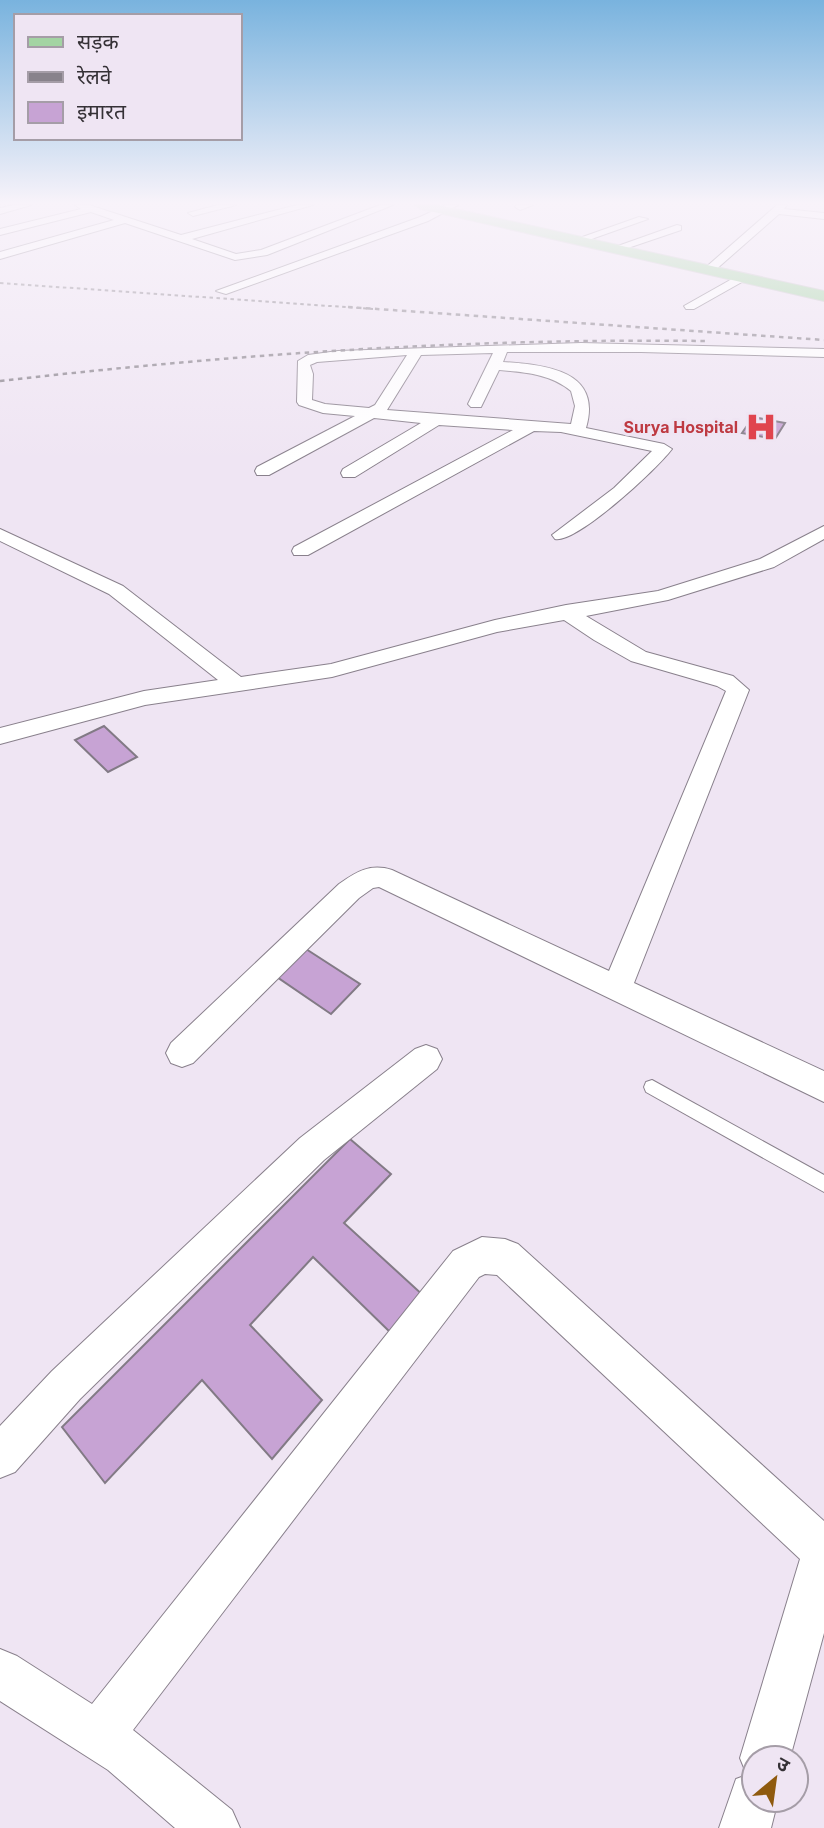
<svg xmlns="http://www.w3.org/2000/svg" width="824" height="1828" viewBox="0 0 824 1828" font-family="Inter,'Noto Sans Devanagari',sans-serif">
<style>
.building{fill:#c7a3d4;stroke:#827a85;stroke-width:2}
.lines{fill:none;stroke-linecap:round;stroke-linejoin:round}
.service-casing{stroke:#89808c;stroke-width:2}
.minor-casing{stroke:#89808c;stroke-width:2}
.primary-casing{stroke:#cac9cb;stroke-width:2}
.service{fill:#fff;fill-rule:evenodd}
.minor{fill:#fff;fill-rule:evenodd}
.primary{fill:#a3d4a3;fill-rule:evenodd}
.rail-far1{stroke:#88828b;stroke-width:2;stroke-dasharray:3.5 3.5;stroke-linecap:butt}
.rail{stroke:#88828b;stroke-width:2.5;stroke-dasharray:4.5 4.5;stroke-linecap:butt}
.labels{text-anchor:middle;stroke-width:6;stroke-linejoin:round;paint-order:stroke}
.far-health-label{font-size:16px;font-weight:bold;fill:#be3a42;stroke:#efe5f3;text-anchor:end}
</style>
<rect width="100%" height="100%" fill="#efe5f3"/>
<g class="building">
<path d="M753 417 785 423 775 439 742 433Z"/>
<path d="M104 726 137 757 108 772 75 740Z"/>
<path d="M306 949 360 984 331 1014 277 977Z"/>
<path d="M350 1139 391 1174 344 1223 425 1297 393 1335 313 1257 250 1325 322 1400 272 1459 202 1380 105 1483 62 1427Z"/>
</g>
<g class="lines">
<defs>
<path id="service" d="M652 1080 824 1175V1192L646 1092 644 1087 646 1082Z"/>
<g id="minor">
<path d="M14 205H31L0 214V208Z"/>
<path d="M75 205H89L181 235 297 205H313L192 239 236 254 261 250 380 205H393L267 255 235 260 125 223 0 259V252L114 220 91 212 0 235V229L81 209Z"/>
<path d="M218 205H236L193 216 188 213Z"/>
<path d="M446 205H458L428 221 226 294 216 291 420 217Z"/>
<path d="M516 205H533L520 210 515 207Z"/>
<path d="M777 205H787L784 209 824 213V219L779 214 713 272H705V268Z"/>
<path d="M639 217 648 219 583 242 574 240Z"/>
<path d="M677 225 681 226V230L625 249 615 247Z"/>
<path d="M739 275 749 278 694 309H686L684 306Z"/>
<path d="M581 343 824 349V357L641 352H507L503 362C545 365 603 370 586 428L664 444 672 449C657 469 576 544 555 539L552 535 614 488 652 451 561 432 534 431 308 555H294L292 551 294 547 513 430 439 425 355 477H343L341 473 343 469 421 423 374 418 269 475H257L255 471 257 467 355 416 323 413 299 405 297 402 298 361 308 355 338 351ZM493 353 468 404 471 407H481L499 370C524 372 551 374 571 391L575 406 571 424 387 410 421 355ZM407 355 375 405 369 408 325 404 312 400 313 374 310 365 317 362Z"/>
<path d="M824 526V539L774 567 668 600 586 616 646 652 733 676 749 690 634 983 824 1071V1102L379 887 373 888 359 898 193 1063 182 1067 171 1063 166 1053 171 1043 339 884C356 872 370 863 392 870L609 971 726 691 717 686 631 661 594 640 564 620 497 632 332 677 145 705 0 744V728L144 691 218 680 109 594 0 541V529L123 586 241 677 331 664 495 620 566 605 658 591 760 559Z"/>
<path d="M426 1045 437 1049 442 1059 437 1069 324 1160 80 1399 15 1472 0 1478V1426L52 1371 300 1138 415 1049Z"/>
<path d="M482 1237 505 1239 518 1244 824 1521V1633L790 1758H754V1800H778L771 1828H719L736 1779 747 1775 740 1758 800 1559 497 1275 485 1274 479 1277 133 1730 232 1810 240 1828H175L108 1770 0 1701V1649L17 1656 92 1704 453 1251Z"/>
</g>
<path id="primary" d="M414 205H438L824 291V301L421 209Z"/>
</defs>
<use href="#service" class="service-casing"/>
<use href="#minor" class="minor-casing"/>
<use href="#primary" class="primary-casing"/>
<use href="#service" class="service"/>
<use href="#minor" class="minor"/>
<use href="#primary" class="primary"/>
<path class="rail-far1" d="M0 283 373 309"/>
<g class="rail">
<path d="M348 307 824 340"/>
<path d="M0 381C235 354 469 338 705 341"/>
</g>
</g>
<linearGradient id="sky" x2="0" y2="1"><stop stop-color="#79b3de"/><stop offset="0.44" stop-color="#f8f3fa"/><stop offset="1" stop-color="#f8f3fa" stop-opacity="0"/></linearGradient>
<rect width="824" height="461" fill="url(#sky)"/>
<defs>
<symbol id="hospital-bare" viewBox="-9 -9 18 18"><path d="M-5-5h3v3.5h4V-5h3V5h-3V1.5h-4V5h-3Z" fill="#e0444e" stroke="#efe5f3" stroke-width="2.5" paint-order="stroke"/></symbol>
</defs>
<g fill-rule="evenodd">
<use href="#hospital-bare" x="739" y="405" width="44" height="44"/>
</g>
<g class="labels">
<g class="far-health-label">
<text x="738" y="433">Surya Hospital</text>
</g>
</g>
<rect x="14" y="14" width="228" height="126" fill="#efe5f3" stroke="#a59da7" stroke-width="2"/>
<rect x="28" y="37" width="35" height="10" fill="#a3d4a3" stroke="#a59da7" stroke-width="2"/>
<text x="77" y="49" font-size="21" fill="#353136">सड़क</text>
<rect x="28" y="72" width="35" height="10" fill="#88828b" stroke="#a59da7" stroke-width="2"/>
<text x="77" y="84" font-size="21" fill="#353136">रेलवे</text>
<rect x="28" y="102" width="35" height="21" fill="#c7a3d4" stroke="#a59da7" stroke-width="2"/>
<text x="77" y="119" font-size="21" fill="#353136">इमारत</text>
<g transform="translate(775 1779) rotate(29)"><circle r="33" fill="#efe5f3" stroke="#a59da7" stroke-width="2"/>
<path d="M0-5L12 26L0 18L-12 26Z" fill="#8f5a0e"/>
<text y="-10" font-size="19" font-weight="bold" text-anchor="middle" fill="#353136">उ</text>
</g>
</svg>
